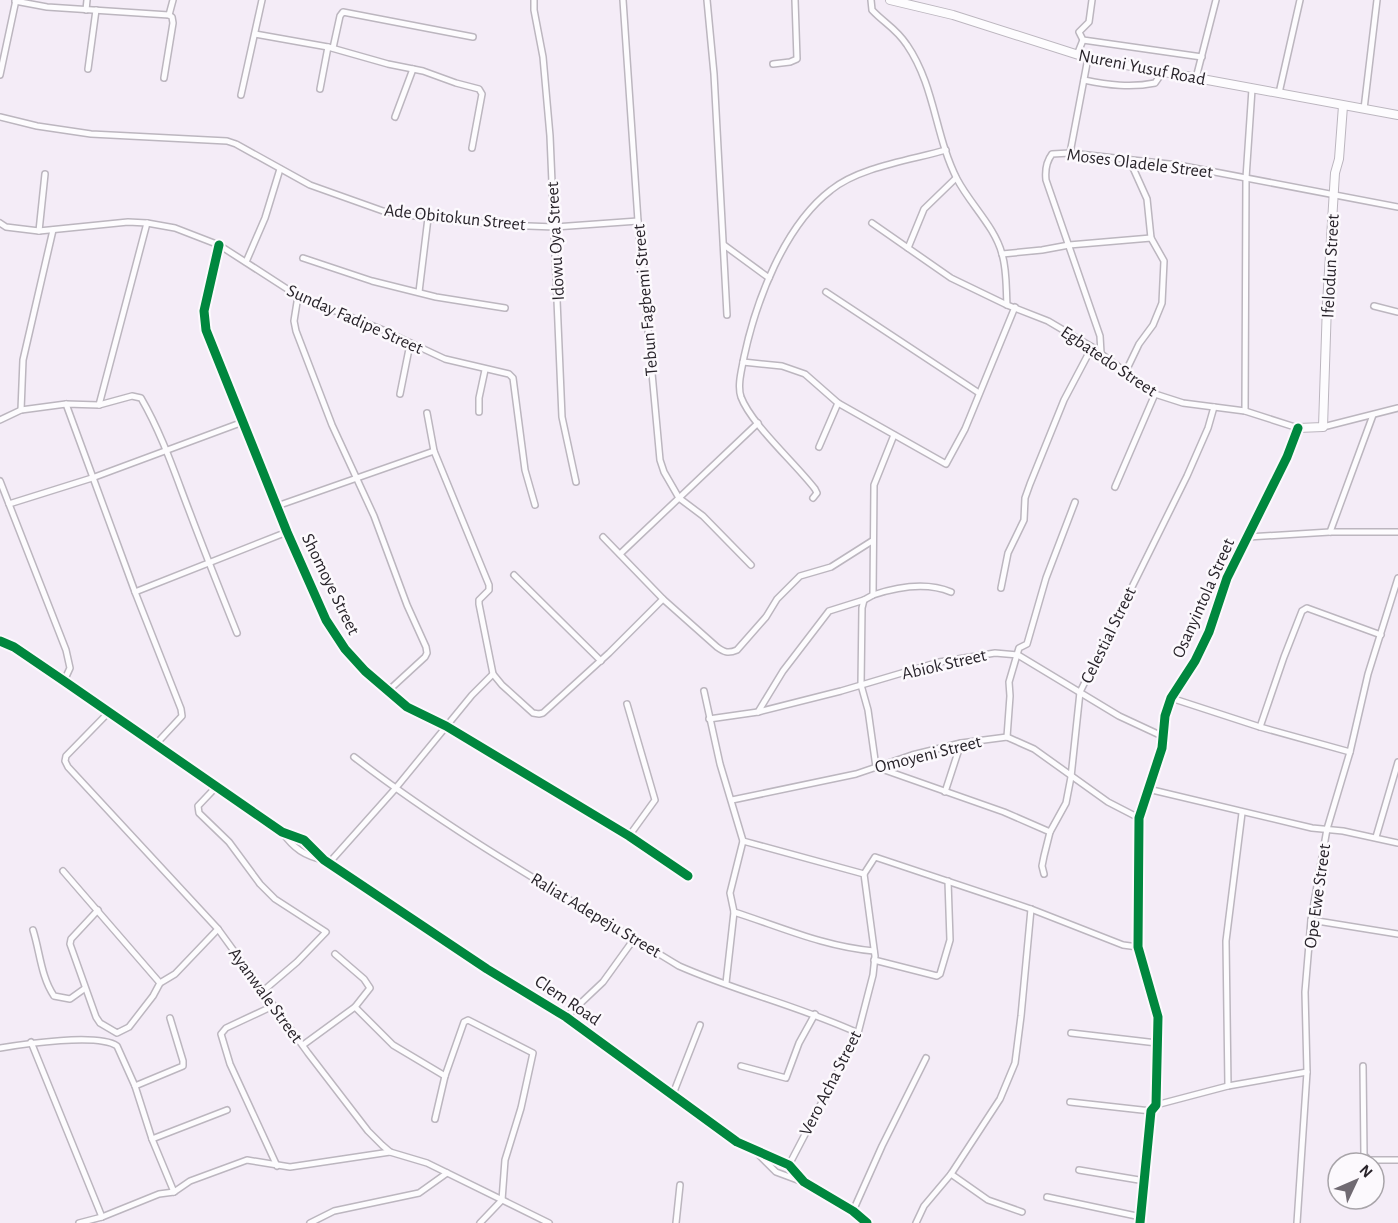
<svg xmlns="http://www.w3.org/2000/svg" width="1398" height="1223" viewBox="0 0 1398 1223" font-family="'Alegreya Sans',sans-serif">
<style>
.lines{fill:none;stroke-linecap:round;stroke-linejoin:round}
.street-casing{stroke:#bcb6bf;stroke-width:8}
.secondary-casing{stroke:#bcb6bf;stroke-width:10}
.street{stroke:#fdfcfe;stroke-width:5}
.secondary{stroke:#fdfcfe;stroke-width:8}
.cycleway-casing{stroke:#fcf9fd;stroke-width:13}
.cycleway{stroke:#00873e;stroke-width:9}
.labels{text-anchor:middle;stroke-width:5;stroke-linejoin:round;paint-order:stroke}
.street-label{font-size:18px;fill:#29242b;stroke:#fcf9fd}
</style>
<rect width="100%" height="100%" fill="#f4ecf7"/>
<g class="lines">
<defs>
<g id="street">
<path d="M534 0V10L543 57 550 136 562 417 576 482"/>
<path d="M623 0 638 221 660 460 664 472 679 498 703 516 751 565"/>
<path d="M707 0 714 74 727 315"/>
<path d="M871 0 872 10C884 23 896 28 907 45 935 86 935 136 957 179 970 204 995 227 1002 254 1007 270 1006 289 1007 305"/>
<path d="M1092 0 1089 22 1079 32 1083 40 1202 57"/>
<path d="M15 1 47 7 169 15 172 17 173 23 164 78"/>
<path d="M86 10 87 0"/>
<path d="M169 15 173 0"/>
<path d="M255 34 328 47 388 64 423 71 456 83 479 89 482 94 472 148"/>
<path d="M333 48 340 16 343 12 473 37"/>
<path d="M1077 55 1083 40"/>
<path d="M773 64 790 62 797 59 795 0"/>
<path d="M88 69 96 10"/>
<path d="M0 75 16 0"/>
<path d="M1196 78 1216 0"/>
<path d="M1084 80C1108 85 1131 88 1155 83L1162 73"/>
<path d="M320 89 328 47"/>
<path d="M1279 93 1300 0"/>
<path d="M241 95 262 0"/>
<path d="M1364 109 1377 0"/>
<path d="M0 117 37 126 91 134 227 141 236 144 310 185 383 211 428 218 503 225 555 227 638 221"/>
<path d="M395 117 413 69"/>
<path d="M1070 153 1088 58"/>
<path d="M0 223 6 227 39 231 128 222 147 223 175 228 219 245 298 296 383 330 445 359 509 374 513 378 525 470 535 505"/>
<path d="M872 223 951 278 1007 305 1048 321 1092 347 1155 394 1183 403 1245 411 1298 428"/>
<path d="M39 231 45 174"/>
<path d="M219 245 204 311 206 330 287 532 326 620 345 649 365 671 407 707 446 726 629 836 688 876"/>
<path d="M724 245 769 278"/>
<path d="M908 248 924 209 956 178"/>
<path d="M1002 254 1042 250 1069 245 1151 238"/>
<path d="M303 258 372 281 436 297 505 308"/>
<path d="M246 262 265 218 280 169"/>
<path d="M419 292 428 218"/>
<path d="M826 292 979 393"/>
<path d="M298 296 294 321 296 331 332 425 374 516 407 605 426 647 427 653 425 657 388 691"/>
<path d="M1374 306 1398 312"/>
<path d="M1101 353 1100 336 1046 180C1045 171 1046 162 1052 154L1070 153 1178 165 1398 207"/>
<path d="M743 362 782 366 805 374 838 403 946 464 965 429 1015 307"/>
<path d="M1126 371 1139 344 1153 325 1162 303 1164 261 1151 238 1147 199 1129 159"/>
<path d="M400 394 410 344"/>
<path d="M66 404 135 592 181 709 182 716 156 744"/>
<path d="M99 405 147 223"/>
<path d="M21 410 23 360 53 230"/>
<path d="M1245 411 1246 178 1252 89"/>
<path d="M479 412V398L485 370"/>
<path d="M427 413 434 451 489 585V590L479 600V604L493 674 502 685 533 713 539 714 543 713 609 653 663 599"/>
<path d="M0 420 21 410 66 404 99 405 132 396 141 398C162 434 175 474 190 513 205 553 221 593 237 633"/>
<path d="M1323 427 1398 408"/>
<path d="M894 435 874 485 873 595 864 600 862 608 861 685 868 710 876 767 1004 812 1050 832"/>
<path d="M819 447 838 403"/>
<path d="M0 481 66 650 70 668 64 681"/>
<path d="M1115 487 1155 394"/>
<path d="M813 498 817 493 815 489C796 464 751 424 741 397 737 385 742 369 744 357 756 301 784 226 831 190 859 167 911 160 946 150"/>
<path d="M9 504 92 478 243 422"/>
<path d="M277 506 434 451"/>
<path d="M1330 532 1373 415"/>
<path d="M603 537 663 599 717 647C724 652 728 654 737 650L766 617 777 599 800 576 831 567 872 541"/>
<path d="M1248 537 1330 532H1398"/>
<path d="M620 554 758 423"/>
<path d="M514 575 601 661"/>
<path d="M1001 588 1008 553 1024 520 1025 498 1030 484 1064 400 1092 347"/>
<path d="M135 592 287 532"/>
<path d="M873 595C897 587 927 582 951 592"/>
<path d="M0 641 14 647 64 681 282 832 304 840 324 860 487 969 566 1017 737 1142 789 1165 804 1182 853 1211 867 1223"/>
<path d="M704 691 720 764 743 841 730 893 734 912 726 983"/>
<path d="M1171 698 1260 727 1350 752"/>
<path d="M627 704 655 800 629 836"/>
<path d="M109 712 66 756 65 761 68 767 218 929 308 1053 368 1131 382 1145 390 1152 427 1163 549 1223"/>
<path d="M758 712 783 671 829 611 864 600"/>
<path d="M709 719 758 712 841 691 939 662 995 653 1018 655 1119 716 1162 736"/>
<path d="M1260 727 1284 657 1302 611 1307 608 1381 635"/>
<path d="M1007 737 1010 696 1009 682 1019 648 1027 644 1046 578 1075 502"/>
<path d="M354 757C456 836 570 899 679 966 738 992 799 1006 858 1033"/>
<path d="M217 786 198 806 199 813 229 842 260 884 275 899 326 932 297 962 263 991"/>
<path d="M1148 789 1312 828 1343 831 1398 843"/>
<path d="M945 792 961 743"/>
<path d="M732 800 856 774 912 755 961 743 1007 737 1034 749 1108 802 1139 818"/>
<path d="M282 832C294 849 305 856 324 860"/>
<path d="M1376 837 1398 762"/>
<path d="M743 841 864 874 875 956 873 975 858 1033 789 1165"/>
<path d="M329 863 395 789 472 695 493 674"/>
<path d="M63 871 160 983"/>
<path d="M864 874 875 857 1031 909 1123 945 1138 947"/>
<path d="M1044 874 1042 866 1044 856 1050 832 1066 803 1071 777 1080 692 1187 476 1208 428 1214 407"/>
<path d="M98 910 71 939 70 944 96 1017 100 1023 117 1033 129 1027 153 996 160 983 175 974 218 929"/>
<path d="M734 912C781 927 825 947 874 951"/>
<path d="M1311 920 1398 934"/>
<path d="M33 930C40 952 41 977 54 996L70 999 84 989"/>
<path d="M874 960 937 976 940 974 950 940 948 881"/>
<path d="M273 1006 226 1028 221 1034 230 1064 277 1166"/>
<path d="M355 1007 393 1045 445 1076"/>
<path d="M566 1017 603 982 634 939"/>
<path d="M1071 1033 1157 1043"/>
<path d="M31 1042 102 1217"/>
<path d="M303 1045 355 1007 370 988 364 979 335 954"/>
<path d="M0 1048C24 1044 98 1033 117 1046L135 1086 152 1139 174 1192"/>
<path d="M741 1066 786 1078 799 1043 815 1014"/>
<path d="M1363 1066 1364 1155 1369 1160H1398"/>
<path d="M135 1086 183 1066V1061L170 1018"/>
<path d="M1228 1086 1226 941 1242 813"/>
<path d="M673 1094 700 1025"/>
<path d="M1070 1102 1151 1111"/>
<path d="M1156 1105 1228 1086 1307 1072"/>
<path d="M435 1119 445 1076 464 1022 468 1020 533 1053 521 1108 505 1160 502 1200 480 1223"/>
<path d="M152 1139 227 1110"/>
<path d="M754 1150 776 1172 803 1182"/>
<path d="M1079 1170 1145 1181"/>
<path d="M951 1174 988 1200 1022 1212"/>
<path d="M1047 1197 1141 1217"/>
<path d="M853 1211 882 1146 926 1058"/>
<path d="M79 1223 102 1217 159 1194 174 1192 190 1181 247 1160 290 1167 390 1152"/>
<path d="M310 1223 334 1211 419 1193 447 1173"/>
<path d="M676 1223 680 1185"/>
<path d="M916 1223 924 1206 951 1174 1000 1099 1015 1063 1021 1016 1031 909"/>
<path d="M1297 1223 1307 1072 1305 992 1311 920 1327 829 1350 752 1368 674 1398 578"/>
</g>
<g id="secondary">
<path d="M890 0 953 15 1088 58 1398 115"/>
<path d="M1140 1223 1151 1111 1156 1105 1158 1017 1138 947 1139 818 1162 748 1165 716 1171 698 1195 661 1209 632 1227 578 1287 457 1298 428 1323 427 1327 304 1335 173 1339 159 1343 106"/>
</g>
</defs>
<use href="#street" class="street-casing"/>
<use href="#secondary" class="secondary-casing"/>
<use href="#street" class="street"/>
<use href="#secondary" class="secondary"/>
<defs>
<g id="cycleway">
<path d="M219 245 204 311 206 330 287 532 326 620 345 649 365 671 407 707 446 726 629 836 688 876"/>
<path d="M0 641 14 647 64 681 282 832 304 840 324 860 487 969 566 1017 737 1142 789 1165 804 1182 853 1211 867 1223"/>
<path d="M1140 1223 1151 1111 1156 1105 1158 1017 1138 947 1139 818 1162 748 1165 716 1171 698 1195 661 1209 632 1227 578 1287 457 1298 428"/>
</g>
</defs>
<use href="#cycleway" class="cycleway-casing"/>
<use href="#cycleway" class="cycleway"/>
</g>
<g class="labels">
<g class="street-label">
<text transform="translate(1142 67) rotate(11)" y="6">Nureni Yusuf Road</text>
<text transform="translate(1140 163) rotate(7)" y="6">Moses Oladele Street</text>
<text transform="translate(455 217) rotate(6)" y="6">Ade Obitokun Street</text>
<text transform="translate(555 241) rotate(-93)" y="6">Idowu Oya Street</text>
<text transform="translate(1330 266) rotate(-87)" y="6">Ifelodun Street</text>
<text transform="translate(645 300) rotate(-95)" y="6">Tebun Fagbemi Street</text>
<text transform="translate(355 319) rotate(24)" y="6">Sunday Fadipe Street</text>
<text transform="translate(1109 361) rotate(34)" y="6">Egbatedo Street</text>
<text transform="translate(331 584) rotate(64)" y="6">Shomoye Street</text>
<text transform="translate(1203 598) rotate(-66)" y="6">Osanyintola Street</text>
<text transform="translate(1108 635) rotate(-64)" y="6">Celestial Street</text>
<text transform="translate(944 664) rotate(-13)" y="6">Abiok Street</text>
<text transform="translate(928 754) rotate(-14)" y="6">Omoyeni Street</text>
<text transform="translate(1317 896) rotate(-82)" y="6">Ope Ewe Street</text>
<text transform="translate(596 915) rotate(31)" y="6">Raliat Adepeju Street</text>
<text transform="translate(266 995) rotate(54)" y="6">Ayanwale Street</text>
<text transform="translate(568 1000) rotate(34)" y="6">Clem Road</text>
<text transform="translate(830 1083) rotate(-63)" y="6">Vero Acha Street</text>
</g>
</g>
<g transform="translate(1356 1181) rotate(46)"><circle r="28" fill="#fcf9fd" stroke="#a8a4a9" stroke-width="1.5"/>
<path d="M0-4.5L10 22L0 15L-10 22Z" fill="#706a72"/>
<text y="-9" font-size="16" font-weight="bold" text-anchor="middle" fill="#29242b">N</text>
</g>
</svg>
